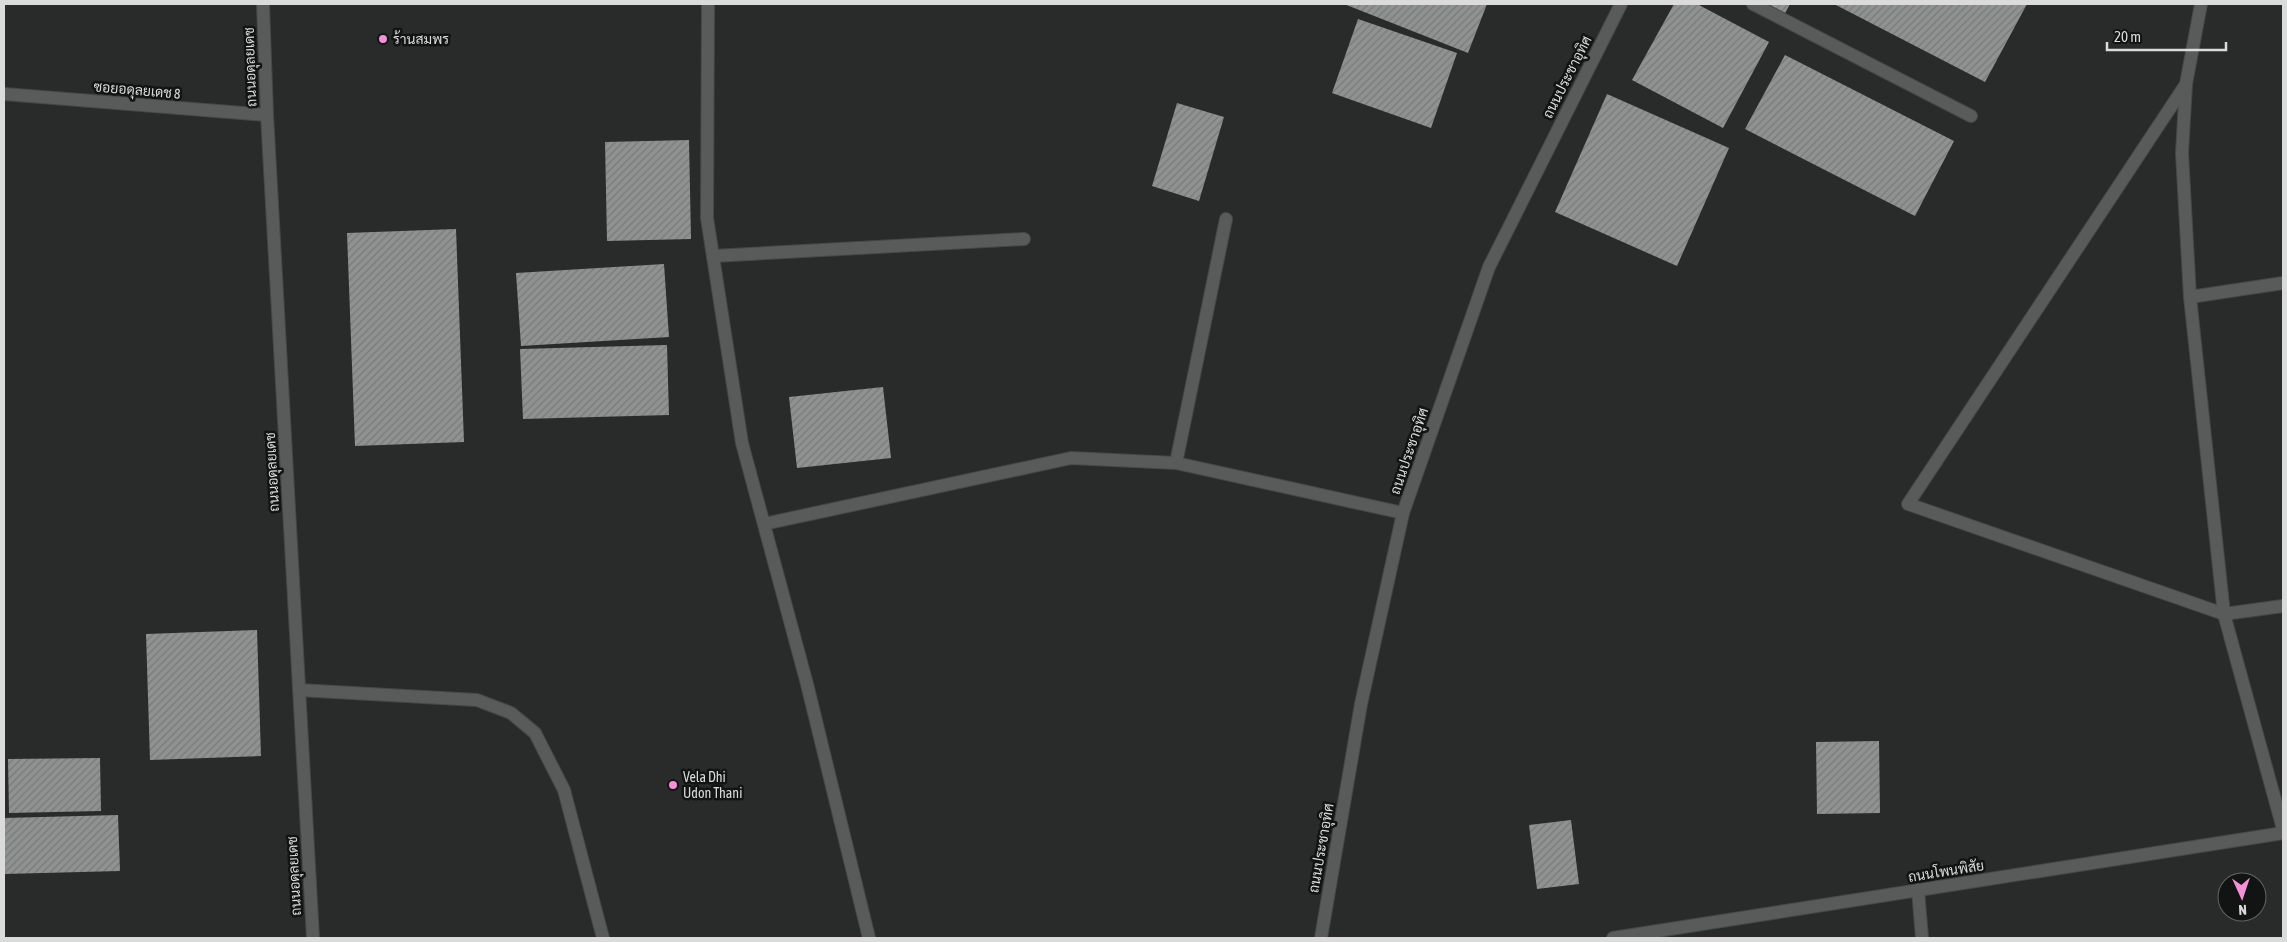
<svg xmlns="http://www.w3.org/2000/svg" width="2287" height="942" viewBox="0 0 2287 942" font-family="'Asap Condensed',Sarabun,sans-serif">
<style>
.building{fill:url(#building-hatch)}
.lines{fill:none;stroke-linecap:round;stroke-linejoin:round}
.minor-casing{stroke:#454846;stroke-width:14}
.minor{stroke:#585b59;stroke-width:12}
.poi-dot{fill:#f291d6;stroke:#121313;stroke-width:2}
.labels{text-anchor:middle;stroke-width:5;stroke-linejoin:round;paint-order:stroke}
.poi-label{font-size:14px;fill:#dadbda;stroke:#121313;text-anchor:start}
.street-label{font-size:14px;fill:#dadbda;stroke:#121313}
</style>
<defs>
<pattern id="building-hatch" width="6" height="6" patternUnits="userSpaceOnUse" patternTransform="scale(1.25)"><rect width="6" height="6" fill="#8e9290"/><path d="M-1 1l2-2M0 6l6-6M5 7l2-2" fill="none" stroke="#777a78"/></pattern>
</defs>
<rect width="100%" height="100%" fill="#292b2a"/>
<g class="building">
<path d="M1344 4H1487L1468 53Z"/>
<path d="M1674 4H1697L1769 42 1723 128 1632 80Z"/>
<path d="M1764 4H1790L1784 15Z"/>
<path d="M1834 4H2027L1985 82Z"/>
<path d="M1358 19 1457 53 1431 128 1332 93Z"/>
<path d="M1785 55 1954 141 1915 216 1745 129Z"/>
<path d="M1607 94 1729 148 1677 266 1555 212Z"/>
<path d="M1177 103 1224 117 1199 201 1152 186Z"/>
<path d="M689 140 691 239 607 241 605 142Z"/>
<path d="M456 229 464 442 355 446 347 233Z"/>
<path d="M664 264 669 337 521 346 516 273Z"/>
<path d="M667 345 669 415 523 419 520 349Z"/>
<path d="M883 387 891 458 797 468 789 397Z"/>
<path d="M257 630 261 756 150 760 146 634Z"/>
<path d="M1879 741 1880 813 1817 814 1816 742Z"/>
<path d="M100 758 101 811 9 813 8 759Z"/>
<path d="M118 815 120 871 4 874V818Z"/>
<path d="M1571 820 1579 884 1537 889 1529 825Z"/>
</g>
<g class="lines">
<defs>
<g id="minor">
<path d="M263 4 267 115 313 938"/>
<path d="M708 4 707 218 742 443 807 684 869 938"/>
<path d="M1753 4 1971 116"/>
<path d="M2201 4 2186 84 2182 153 2190 297 2224 614 2283 829"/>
<path d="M2186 84 1908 504 2224 614 2283 606"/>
<path d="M4 94 267 115"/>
<path d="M713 256 1024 239"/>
<path d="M2190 297 2283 283"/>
<path d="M1176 463 1226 219"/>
<path d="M764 524 1071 458 1176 463 1403 513"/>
<path d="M299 690 477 700 511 713 535 733 564 790 603 938"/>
<path d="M1918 890 1922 938"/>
<path d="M1321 938 1361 704 1403 513 1489 267 1621 4"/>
<path d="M1613 938 2283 833"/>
</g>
</defs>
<use href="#minor" class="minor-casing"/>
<use href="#minor" class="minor"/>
</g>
<g class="poi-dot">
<circle cx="383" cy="39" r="5"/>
<circle cx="673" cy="785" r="5"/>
</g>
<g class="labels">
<g class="poi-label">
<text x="393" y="44">ร้านสมพร</text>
<text x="683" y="782">Vela Dhi<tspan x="683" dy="16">Udon Thani</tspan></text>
</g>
<g class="street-label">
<text transform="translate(250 67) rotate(-92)" y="5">ถนนอดุลยเดช</text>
<text transform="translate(1567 77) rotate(-63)" y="5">ถนนประชาอุทิศ</text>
<text transform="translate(137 90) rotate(5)" y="5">ซอยอดุลยเดช 8</text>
<text transform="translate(1409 451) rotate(-71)" y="5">ถนนประชาอุทิศ</text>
<text transform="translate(272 472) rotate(-93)" y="5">ถนนอดุลยเดช</text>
<text transform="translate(1321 848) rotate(-80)" y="5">ถนนประชาอุทิศ</text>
<text transform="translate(1946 871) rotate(-9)" y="5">ถนนโพนพิสัย</text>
<text transform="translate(294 876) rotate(-93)" y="5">ถนนอดุลยเดช</text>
</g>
</g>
<rect width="2287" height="942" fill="none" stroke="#dadbda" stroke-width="10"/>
<g transform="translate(2242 897) rotate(177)"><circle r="24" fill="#121313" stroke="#626363"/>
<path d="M0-4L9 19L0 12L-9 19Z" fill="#f291d6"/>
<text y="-8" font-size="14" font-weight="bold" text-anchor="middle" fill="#dadbda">N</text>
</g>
<path d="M2107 42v8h119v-8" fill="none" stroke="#dadbda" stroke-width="2.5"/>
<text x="2114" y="42" font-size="15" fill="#dadbda" stroke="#121313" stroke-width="4" paint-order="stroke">20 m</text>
</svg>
